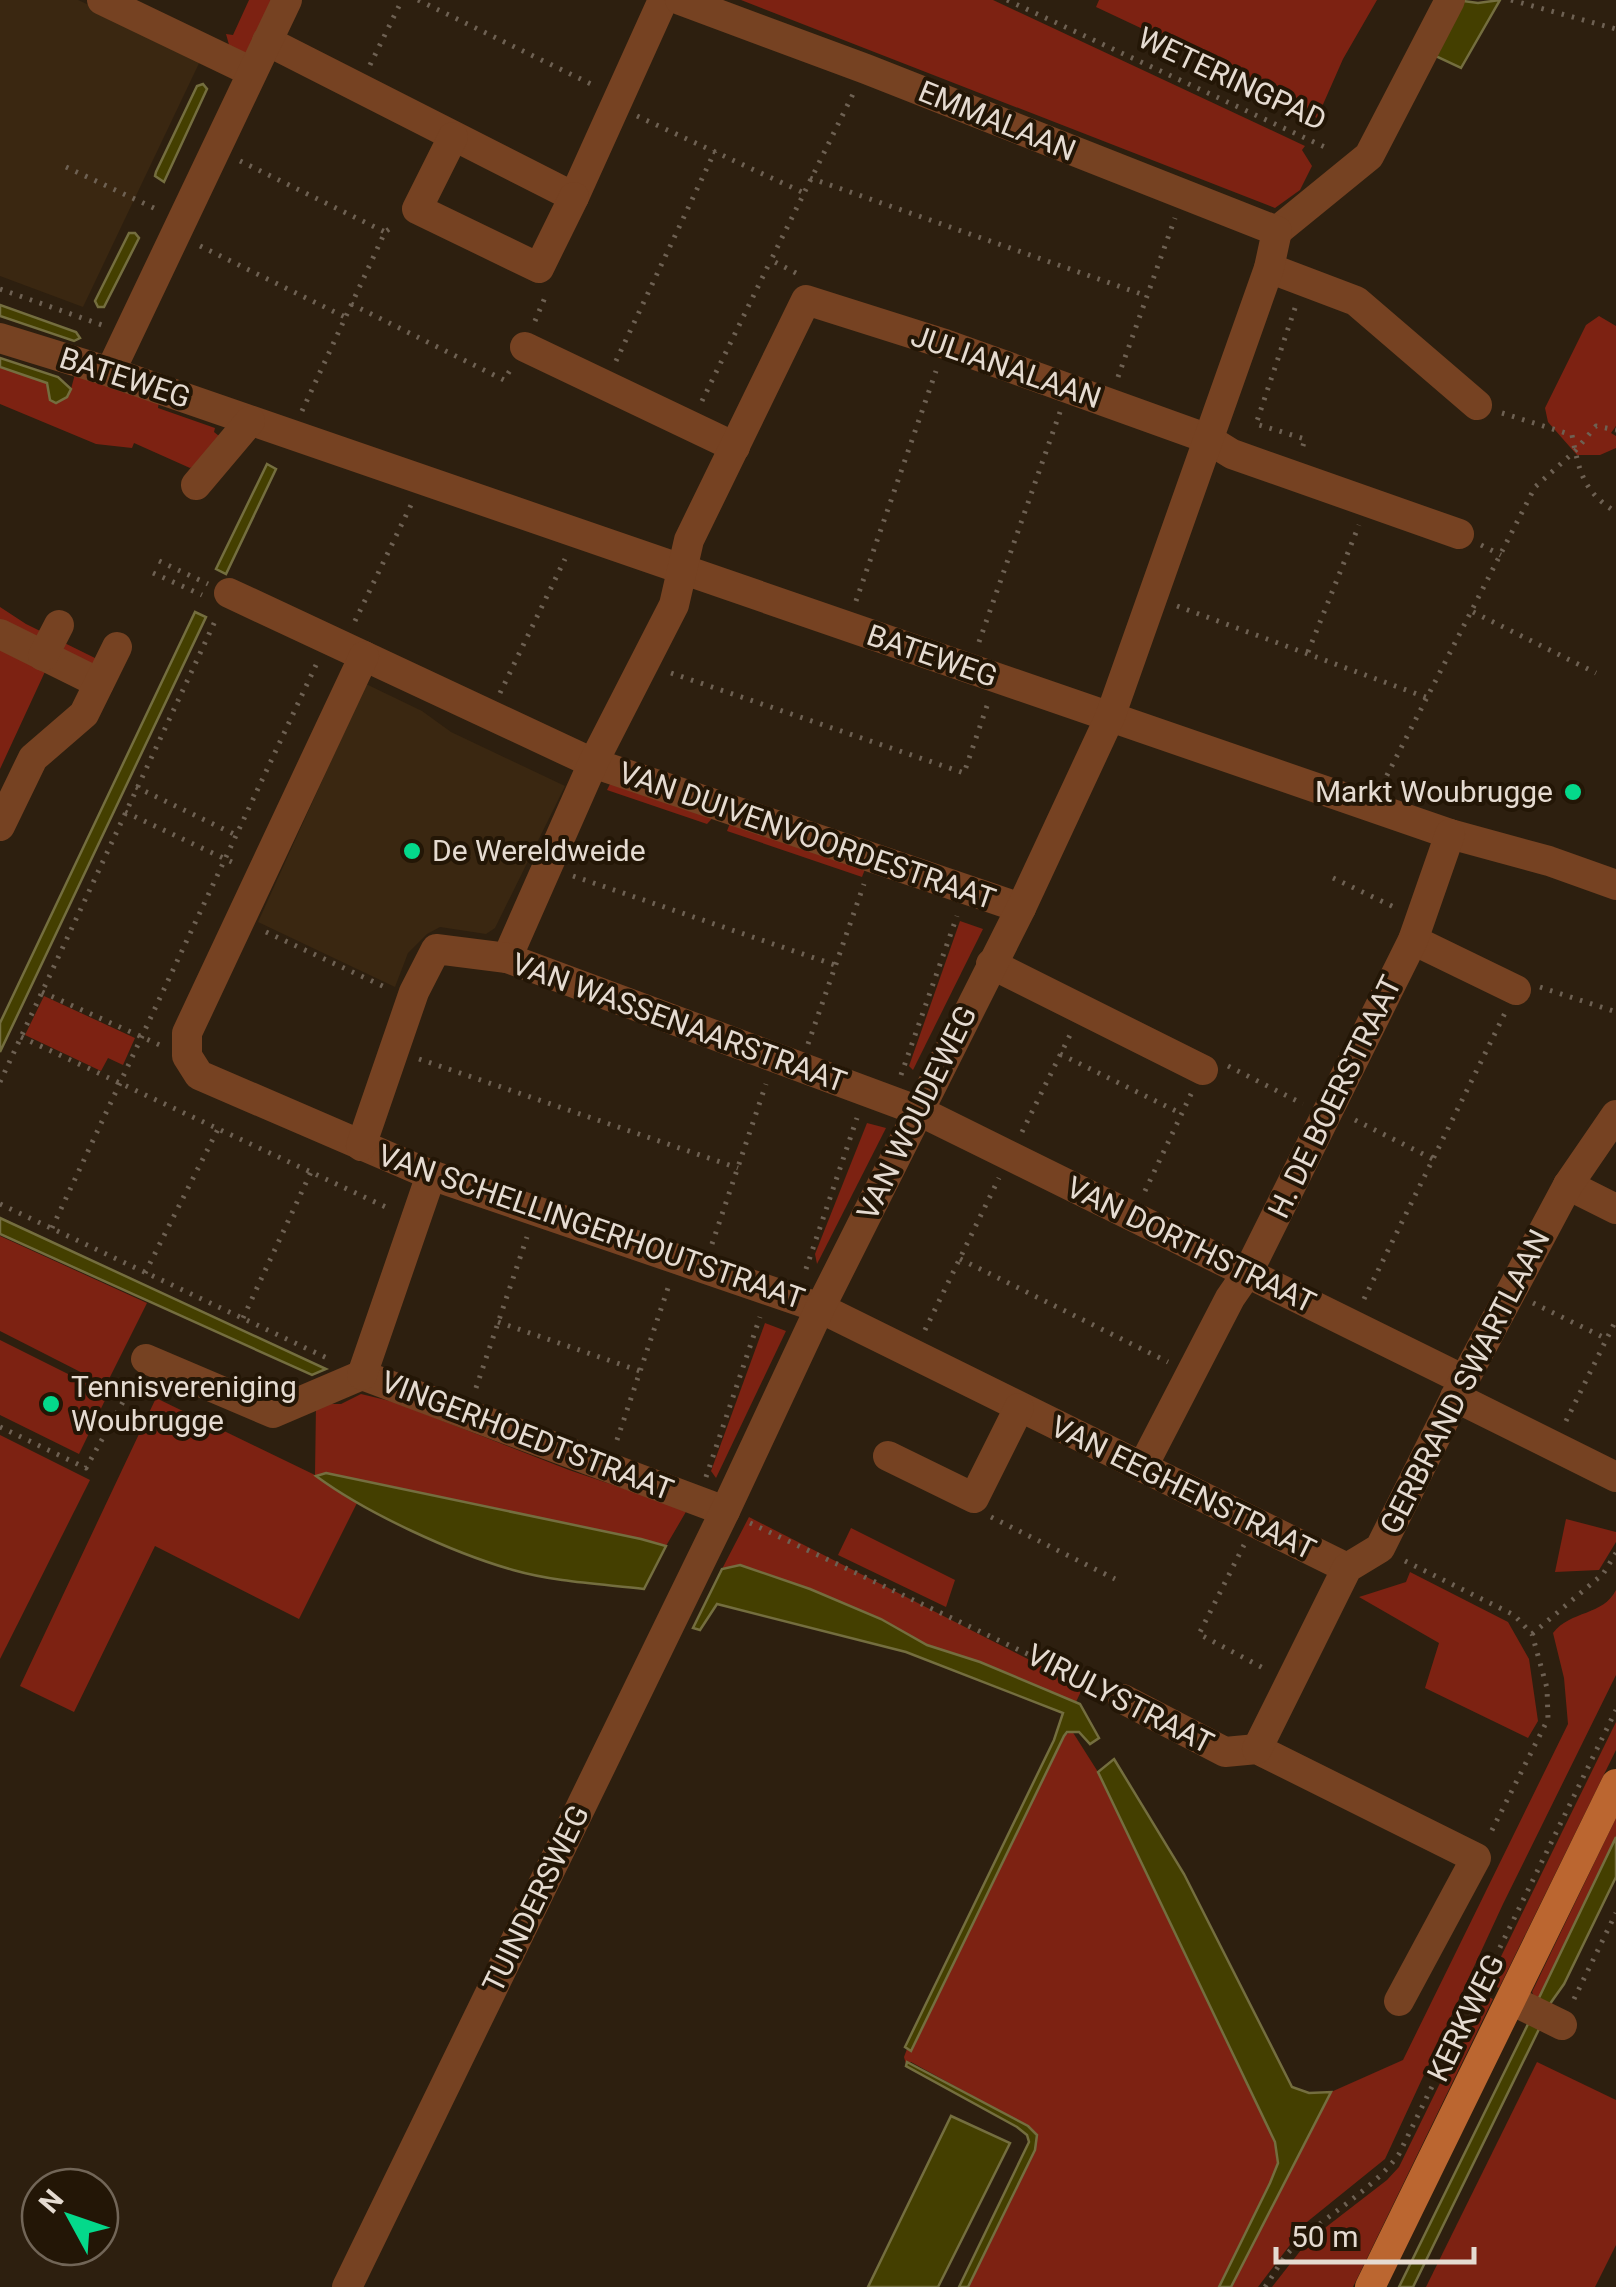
<svg xmlns="http://www.w3.org/2000/svg" width="1616" height="2287" viewBox="0 0 1616 2287" font-family="Roboto,sans-serif">
<style>
.built{fill:#3a2711}
.green{fill:#7d2212}
.water{fill:#443f00;stroke:#746e3f;stroke-width:2.5}
.lines{fill:none;stroke-linecap:round;stroke-linejoin:round}
.path{stroke:#6e6153;stroke-width:5;stroke-dasharray:2.5 8;stroke-linecap:butt}
.minor{stroke:#764222;stroke-width:30}
.major{stroke:#bb6630;stroke-width:30}
.poi-dot{fill:#04d98b;stroke:#231606;stroke-width:4}
.labels{text-anchor:middle;stroke-width:8;stroke-linejoin:round;paint-order:stroke}
.street-label{font-size:30px;fill:#e5dbd1;stroke:#231606}
.poi-label{font-size:30px;fill:#e5dbd1;stroke:#231606;text-anchor:start}
</style>
<rect width="100%" height="100%" fill="#2d1f0f"/>
<g class="built">
<path d="M0 0H78L202 57 83 307 0 276Z"/>
<path d="M366 684 422 711 451 732 565 786 495 928 486 934 440 927 427 934 408 953 395 987 258 922Z"/>
</g>
<g class="green">
<path d="M249 0H275L247 53 231 52 226 34 233 35Z"/>
<path d="M741 0H993L1305 146 1302 150 1312 166 1300 190 1275 208Z"/>
<path d="M1099 0H1377L1343 59 1317 118 1245 77 1096 7Z"/>
<path d="M1599 316 1616 326V426L1611 433 1616 436V448L1600 455H1577L1548 422 1545 408 1586 325Z"/>
<path d="M0 367 47 383 50 400 71 389 75 374 159 401 158 408 215 428 214 432 219 436 200 463 190 468 134 443 132 448 96 444 0 404Z"/>
<path d="M0 607 26 624 97 659 87 680 49 663 0 769Z"/>
<path d="M611 782 718 812 707 824 607 790Z"/>
<path d="M732 818 867 864 862 877 727 831Z"/>
<path d="M960 921 983 929 913 1070 909 1066Z"/>
<path d="M44 996 135 1038 123 1065 108 1058 101 1071 25 1035Z"/>
<path d="M867 1123 886 1128 817 1264 815 1254Z"/>
<path d="M0 1236 147 1303 106 1385 0 1331Z"/>
<path d="M765 1323 786 1331 716 1478 711 1471Z"/>
<path d="M0 1340 108 1394 79 1454 0 1415Z"/>
<path d="M361 1394 394 1402 569 1470 687 1510 666 1546 326 1473 317 1476 358 1501 299 1619 155 1546 74 1712 20 1686 156 1398 315 1475 316 1404H341Z"/>
<path d="M0 1435 90 1480 0 1659Z"/>
<path d="M749 1517 1083 1687 1076 1702 980 1662 927 1645 881 1619 810 1589 740 1565 722 1569Z"/>
<path d="M1566 1519 1616 1532V1542L1599 1570 1555 1572Z"/>
<path d="M851 1528 955 1580 946 1607 838 1555Z"/>
<path d="M1410 1572 1508 1622 1529 1659 1538 1721 1528 1738 1425 1688 1439 1643 1359 1597 1406 1582Z"/>
<path d="M1616 1590V1675L1503 1904 1385 2159 1302 2226V2229L1258 2287H1231L1331 2092 1403 2060 1568 1724 1564 1678 1553 1633C1571 1610 1603 1616 1616 1590Z"/>
<path d="M1616 1722V1750L1499 1988 1488 1983Z"/>
<path d="M1072 1731 1098 1772 1275 2142 1278 2163 1270 2183 1219 2287H968L1035 2150 1027 2126 911 2062 906 2064 904 2057 907 2049 912 2050 1064 1736Z"/>
<path d="M1616 1818V1837L1537 2002 1532 1992Z"/>
<path d="M1483 1995 1493 1999 1353 2287H1272L1308 2241 1387 2180 1399 2167Z"/>
<path d="M1537 2062 1616 2100V2245L1595 2287H1426Z"/>
</g>
<g class="water">
<path d="M1456 0 1478 3 1500 0 1461 68 1429 53Z"/>
<path d="M203 84 207 89 164 182 155 176 156 172 197 86Z"/>
<path d="M129 233H135L139 238 104 307H98L95 301Z"/>
<path d="M0 305 76 332 80 338 74 341 0 316Z"/>
<path d="M0 358 58 377 71 389 67 397 56 403 50 400 47 383 0 367Z"/>
<path d="M267 464 276 469 226 574 216 569Z"/>
<path d="M195 612 206 617 0 1052V1023Z"/>
<path d="M0 1218 326 1369 312 1375 0 1234Z"/>
<path d="M326 1473 641 1539 666 1546 644 1589C601 1584 555 1582 513 1570 453 1553 366 1513 316 1476Z"/>
<path d="M740 1565 810 1589 881 1619 927 1645 980 1662 1080 1704 1099 1738 1090 1744 1079 1732H1067L1064 1736 911 2051 905 2047 1054 1740 1063 1713 906 1652 717 1604 700 1630 693 1628 722 1569Z"/>
<path d="M1114 1759 1184 1874 1292 2087 1309 2093 1331 2092 1231 2287H1219L1270 2183 1278 2163 1275 2142 1098 1772Z"/>
<path d="M1616 1837V1877L1564 1984 1547 2008 1537 2002Z"/>
<path d="M1530 2020 1541 2025 1413 2287H1399Z"/>
<path d="M907 2062 1028 2126 1037 2135 1035 2150 968 2287H959L1029 2142 1027 2135 1017 2127 906 2066Z"/>
<path d="M951 2116 1010 2143 938 2287H868Z"/>
</g>
<g class="lines">
<g class="path">
<path d="M418 0 595 86"/>
<path d="M1007 0 1329 149"/>
<path d="M1511 0 1616 29"/>
<path d="M370 65 402 0"/>
<path d="M637 116 802 192"/>
<path d="M240 161 385 232"/>
<path d="M66 167 156 209"/>
<path d="M810 178 1147 296"/>
<path d="M200 246 345 317"/>
<path d="M796 273 771 260 853 94"/>
<path d="M0 289 102 325"/>
<path d="M351 304 504 380 512 367"/>
<path d="M1295 308 1256 424 1305 439 1302 449"/>
<path d="M535 321 546 295"/>
<path d="M616 361 715 151"/>
<path d="M1118 377 1175 218"/>
<path d="M702 401 771 260"/>
<path d="M302 411 385 232 395 225"/>
<path d="M1502 413 1572 435C1579 471 1583 492 1616 512"/>
<path d="M1481 545 1501 555"/>
<path d="M159 561 208 584"/>
<path d="M153 573 202 595"/>
<path d="M856 601 936 371"/>
<path d="M1177 606 1428 698"/>
<path d="M1473 612 1596 673"/>
<path d="M355 621 411 505"/>
<path d="M979 642 1060 412"/>
<path d="M1308 652 1359 525"/>
<path d="M671 673 964 773 988 703"/>
<path d="M500 693 565 559"/>
<path d="M1382 785 1535 487 1575 451 1596 426 1616 430"/>
<path d="M136 787 236 835"/>
<path d="M125 812 236 864"/>
<path d="M573 876 835 965"/>
<path d="M1333 878 1396 908"/>
<path d="M266 932 387 988"/>
<path d="M1540 987 1616 1012"/>
<path d="M42 992 162 1046"/>
<path d="M21 1037 390 1209"/>
<path d="M808 1044 864 884"/>
<path d="M1060 1054 1182 1114"/>
<path d="M419 1059 738 1168"/>
<path d="M1228 1066 1303 1104"/>
<path d="M901 1075 957 916"/>
<path d="M0 1082 217 617"/>
<path d="M1355 1120 1433 1159"/>
<path d="M1022 1132 1070 1035"/>
<path d="M1145 1191 1192 1092"/>
<path d="M0 1204 327 1358"/>
<path d="M52 1228 316 665"/>
<path d="M712 1244 766 1084"/>
<path d="M960 1259 1168 1362"/>
<path d="M806 1269 857 1118"/>
<path d="M145 1273 218 1129"/>
<path d="M1364 1299 1505 1013"/>
<path d="M1533 1303 1607 1339"/>
<path d="M243 1318 311 1172"/>
<path d="M498 1322 640 1371"/>
<path d="M925 1330 999 1178"/>
<path d="M476 1388 527 1237"/>
<path d="M1566 1421 1616 1320"/>
<path d="M0 1427 86 1468 133 1384"/>
<path d="M617 1440 669 1285"/>
<path d="M706 1477 760 1317"/>
<path d="M991 1517 1115 1579"/>
<path d="M750 1523 1102 1689"/>
<path d="M1244 1545 1199 1634 1265 1669"/>
<path d="M1405 1561 1514 1615 1532 1634 1547 1688 1548 1719 1490 1834"/>
<path d="M1532 1634 1603 1574 1616 1553"/>
<path d="M1574 1999 1616 1913"/>
<path d="M1265 2287C1273 2276 1279 2264 1287 2254 1321 2216 1369 2195 1399 2154L1616 1710"/>
</g>
<g class="minor">
<path d="M102 0 252 72"/>
<path d="M267 41 574 197 663 0"/>
<path d="M453 137 417 209 539 268 574 197"/>
<path d="M1277 231 1369 156 1450 0"/>
<path d="M1269 268 1356 301 1477 405"/>
<path d="M0 338 110 372 1450 834 1549 861 1616 885"/>
<path d="M525 347 735 447"/>
<path d="M110 372 287 0"/>
<path d="M196 485 250 421"/>
<path d="M229 593 593 763 1021 908"/>
<path d="M0 634 99 683"/>
<path d="M43 656 59 625"/>
<path d="M364 656 187 1033V1056L199 1075 431 1175 820 1308 1347 1568"/>
<path d="M0 826 33 758 84 714 117 647"/>
<path d="M1413 940 1516 990"/>
<path d="M507 958 593 763 674 605 689 540 806 300 945 344 1206 438 1232 454 1459 534"/>
<path d="M991 964 1203 1070"/>
<path d="M361 1146 414 992 436 949 507 958 919 1111 1464 1380"/>
<path d="M1568 1185 1616 1209"/>
<path d="M146 1359 273 1413 362 1375 725 1511"/>
<path d="M362 1375 431 1175"/>
<path d="M1455 1397 1616 1477"/>
<path d="M888 1456 974 1498 1019 1408"/>
<path d="M1143 1466 1230 1298 1248 1272 1413 940 1450 834"/>
<path d="M1123 1699 1225 1752 1257 1749 1476 1858 1399 2001"/>
<path d="M1257 1749 1347 1568 1380 1548 1464 1380 1568 1185 1616 1115"/>
<path d="M1511 2000 1562 2025"/>
<path d="M347 2287 725 1511 820 1308 1021 908 1110 717 1269 268 1277 231 866 69 680 0"/>
</g>
<path class="major" d="M1370 2287 1616 1784"/>
</g>
<g class="poi-dot">
<circle cx="1573" cy="792" r="10"/>
<circle cx="412" cy="851" r="10"/>
<circle cx="51" cy="1404" r="10"/>
</g>
<g class="labels">
<g class="street-label">
<text transform="translate(1232 79) rotate(25)" y="10">WETERINGPAD</text>
<text transform="translate(997 121) rotate(22)" y="10">EMMALAAN</text>
<text transform="translate(1006 367) rotate(19)" y="10">JULIANALAAN</text>
<text transform="translate(125 378) rotate(18)" y="10">BATEWEG</text>
<text transform="translate(932 656) rotate(19)" y="10">BATEWEG</text>
<text transform="translate(807 836) rotate(19)" y="10">VAN DUIVENVOORDESTRAAT</text>
<text transform="translate(679 1023) rotate(20)" y="10">VAN WASSENAARSTRAAT</text>
<text transform="translate(1335 1097) rotate(-64)" y="10">H. DE BOERSTRAAT</text>
<text transform="translate(917 1113) rotate(-64)" y="10">VAN WOUDEWEG</text>
<text transform="translate(591 1227) rotate(19)" y="10">VAN SCHELLINGERHOUTSTRAAT</text>
<text transform="translate(1191 1245) rotate(26)" y="10">VAN DORTHSTRAAT</text>
<text transform="translate(1465 1382) rotate(-63)" y="10">GERBRAND SWARTLAAN</text>
<text transform="translate(527 1436) rotate(21)" y="10">VINGERHOEDTSTRAAT</text>
<text transform="translate(1183 1488) rotate(26)" y="10">VAN EEGHENSTRAAT</text>
<text transform="translate(1120 1699) rotate(27)" y="10">VIRULYSTRAAT</text>
<text transform="translate(536 1899) rotate(-64)" y="10">TUINDERSWEG</text>
<text transform="translate(1466 2018) rotate(-64)" y="10">KERKWEG</text>
</g>
<g class="poi-label">
<text x="1553" y="802" text-anchor="end">Markt Woubrugge</text>
<text x="432" y="861">De Wereldweide</text>
<text x="71" y="1397">Tennisvereniging<tspan x="71" dy="34">Woubrugge</tspan></text>
</g>
</g>
<g transform="translate(70 2217) rotate(310)"><circle r="48" fill="#231606" stroke="#716557" stroke-width="2.5"/>
<path d="M0-8L18 38L0 25L-18 38Z" fill="#04d98b"/>
<text y="-15" font-size="28" font-weight="bold" text-anchor="middle" fill="#e5dbd1">N</text>
</g>
<path d="M1276 2247v15h198v-15" fill="none" stroke="#e5dbd1" stroke-width="5"/>
<text x="1291" y="2247" font-size="30" fill="#e5dbd1" stroke="#231606" stroke-width="8" paint-order="stroke">50 m</text>
</svg>
